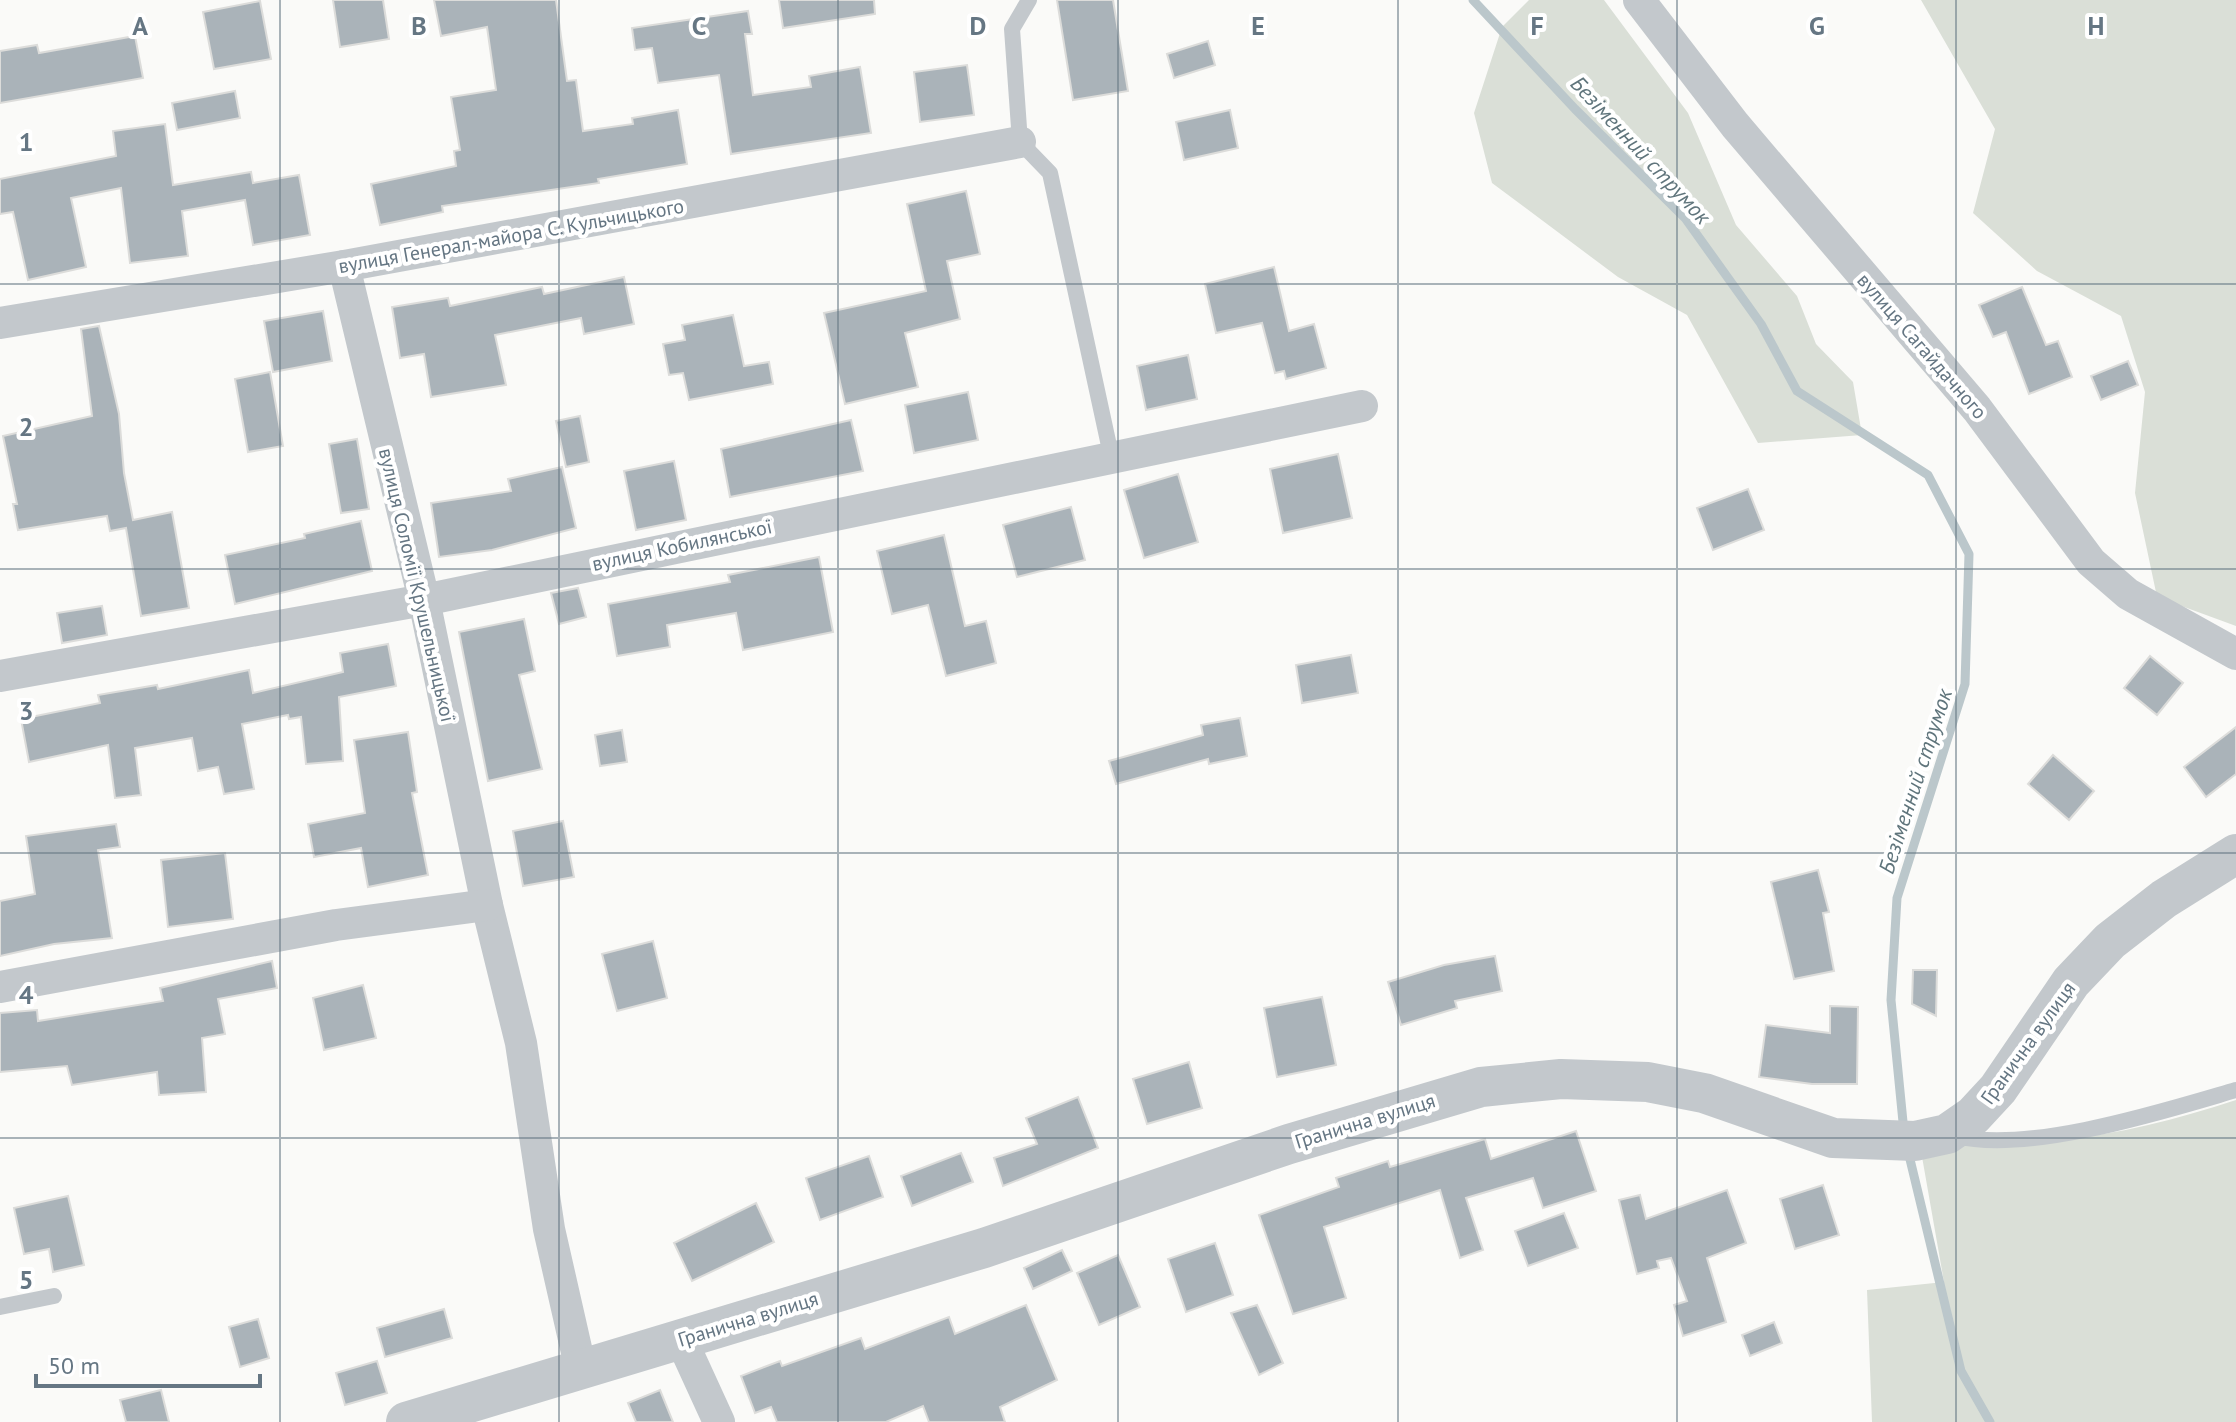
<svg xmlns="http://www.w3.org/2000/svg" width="2236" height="1422" viewBox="0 0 2236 1422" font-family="'PT Sans',sans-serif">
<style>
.green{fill:#dadfd7}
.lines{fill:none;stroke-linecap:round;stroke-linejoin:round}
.stream{stroke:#bbc7cb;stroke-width:9}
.building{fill:#aab3b9;stroke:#dcdcda;stroke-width:2}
.service{stroke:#c3c8cc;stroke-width:16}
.minor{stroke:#c3c8cc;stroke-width:32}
.tertiary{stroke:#c3c8cc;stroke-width:40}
.grid{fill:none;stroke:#657683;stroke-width:2;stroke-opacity:0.55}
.labels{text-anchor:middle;stroke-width:8;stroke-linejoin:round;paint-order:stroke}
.street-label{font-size:20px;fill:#657683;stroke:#fff}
.water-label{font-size:22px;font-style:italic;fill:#60757c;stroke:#fff}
.grid-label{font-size:26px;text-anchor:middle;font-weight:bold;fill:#657683;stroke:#fff;stroke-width:8;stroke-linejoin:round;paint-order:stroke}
</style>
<rect width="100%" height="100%" fill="#fafaf8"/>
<g class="green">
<path d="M1529 0H1604L1688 113 1736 225 1797 296 1816 344 1853 382 1862 435 1758 443 1687 315 1618 277 1492 183 1474 113 1502 27Z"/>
<path d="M1921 0H2236V626L2157 597 2135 493 2145 392 2121 316 2037 271 1973 213 1995 129Z"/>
<path d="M2236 1100V1422H1872L1867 1290 1944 1282 1921 1151C1966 1139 2010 1144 2056 1140 2117 1135 2178 1119 2236 1100Z"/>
</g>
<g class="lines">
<g class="stream">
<path d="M1473 0 1575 109 1685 218 1761 324 1797 391 1928 475 1969 554 1965 684 1897 898 1891 1000 1904 1132"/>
<path d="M1908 1151 1961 1371 1990 1422"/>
</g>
</g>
<g class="building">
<path d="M333 0H383L389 39 340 47Z"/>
<path d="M434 0H556L567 81 576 80 583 131 633 124 632 118 678 110 687 164 598 179 599 183 442 206 443 212 380 225 371 184 456 166 454 151 460 150 451 97 496 90 487 27 441 36Z"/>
<path d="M779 0H874L875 14 783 28Z"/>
<path d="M1057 0H1113L1128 91 1073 100Z"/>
<path d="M260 1 271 59 214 69 203 12Z"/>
<path d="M748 11 752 34H745L753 95 811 87 809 76 860 67 871 133 731 154 719 75 658 83 652 48 635 50 632 28Z"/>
<path d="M135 36 143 78 0 103V51L37 45 39 53Z"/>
<path d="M1208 41 1215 65 1174 78 1167 54Z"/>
<path d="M967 65 974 115 920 122 914 72Z"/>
<path d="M235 91 240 118 177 130 172 103Z"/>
<path d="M1230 110 1238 148 1184 160 1176 122Z"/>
<path d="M165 124 173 185 251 172 253 183 299 175 310 235 253 245 245 200 182 211 188 256 130 263 121 188 71 198 86 267 28 280 13 212 0 214V179L116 156 113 131Z"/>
<path d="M966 191 980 254 947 261 960 319 905 333 918 387 845 404 824 313 926 291 907 204Z"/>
<path d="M1274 267 1289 331 1314 324 1326 368 1286 379 1284 371 1275 373 1262 323 1216 333 1205 284Z"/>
<path d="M624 277 634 324 584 334 581 318 495 335 506 385 431 397 424 354 400 358 392 307 448 298 450 306 542 287 544 294Z"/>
<path d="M2022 287 2046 345 2058 341 2072 377 2029 394 2006 332 1993 337 1979 305Z"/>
<path d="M323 311 332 361 273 372 264 321Z"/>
<path d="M733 315 744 366 769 362 773 384 689 400 683 373 669 375 663 344 685 340 682 325Z"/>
<path d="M99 326 119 414 124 473 133 520 172 512 189 608 141 616 126 528 110 531 107 516 18 530 13 504H17L3 436 92 416 81 329Z"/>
<path d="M1188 355 1197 399 1146 410 1137 366Z"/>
<path d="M2128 361 2138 385 2101 400 2091 376Z"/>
<path d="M270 372 283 446 248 452 235 379Z"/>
<path d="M968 392 978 440 914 453 905 405Z"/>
<path d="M580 416 589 462 566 467 556 421Z"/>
<path d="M851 420 863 471 730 497 721 449Z"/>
<path d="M357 439 369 509 341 513 329 444Z"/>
<path d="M1338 454 1352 518 1283 533 1270 469Z"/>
<path d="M674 461 686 520 636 530 624 471Z"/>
<path d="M562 467 576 528 492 550 439 557 431 503 511 491 508 479Z"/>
<path d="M1178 474 1198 542 1144 558 1124 490Z"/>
<path d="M1748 489 1764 530 1713 550 1697 508Z"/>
<path d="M1071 507 1085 560 1017 577 1003 525Z"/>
<path d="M361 521 372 571 235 604 225 555 305 538 304 534Z"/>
<path d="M944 535 965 626 986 621 996 663 946 676 928 605 892 614 877 551Z"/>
<path d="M819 557 833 632 743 650 736 613 667 625 670 647 617 656 608 604 730 582 728 575Z"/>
<path d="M578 588 586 617 559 624 551 593Z"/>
<path d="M102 606 107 635 62 643 57 613Z"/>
<path d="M524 619 535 671 519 675 542 769 488 781 459 632Z"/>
<path d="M388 644 396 686 339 697 343 761 306 764 301 717 289 719 288 715 242 724 254 789 224 794 218 767 198 771 192 738 135 748 141 795 115 798 108 745 29 762 21 719 100 703 98 695 157 685 158 689 249 670 253 693 343 672 340 653Z"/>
<path d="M1351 655 1358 693 1302 703 1296 665Z"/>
<path d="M2150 656 2183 683 2157 715 2124 688Z"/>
<path d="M1240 718 1247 756 1209 764 1208 759 1116 784 1109 761 1203 735 1201 725Z"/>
<path d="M2236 727V774L2206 797 2184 767Z"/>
<path d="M622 730 627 762 600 766 595 735Z"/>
<path d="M408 732 417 792 412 793 428 875 368 887 361 848 314 857 308 824 365 813 354 740Z"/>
<path d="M2053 755 2094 791 2069 820 2028 784Z"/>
<path d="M563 821 574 877 523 886 513 831Z"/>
<path d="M116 824 120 847 98 850 112 938 54 944 0 956V901L35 894 26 836Z"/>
<path d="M225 853 233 919 168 927 161 860Z"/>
<path d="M1818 870 1829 912 1823 913 1834 971 1794 979 1771 882Z"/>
<path d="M653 941 667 998 617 1011 602 954Z"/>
<path d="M1495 956 1502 991 1455 1001 1457 1008 1401 1025 1388 982 1444 965Z"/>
<path d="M272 961 277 988 218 999 225 1034 202 1038 206 1092 159 1095 157 1072 72 1085 67 1066 0 1072V1013L37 1010 38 1021 163 1001 160 988Z"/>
<path d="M1913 970H1937L1936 1016 1912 1004Z"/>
<path d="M363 985 376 1038 324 1050 313 998Z"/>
<path d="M1322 997 1336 1065 1277 1077 1264 1008Z"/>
<path d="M1830 1006 1858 1007 1857 1084H1812L1759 1077 1766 1025 1830 1033Z"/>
<path d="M1189 1062 1202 1108 1147 1124 1133 1079Z"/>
<path d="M1078 1097 1098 1148 1003 1186 994 1158 1037 1144 1026 1118Z"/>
<path d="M1576 1131 1596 1191 1543 1208 1533 1178 1466 1198 1483 1250 1460 1258 1440 1190 1324 1227 1346 1298 1293 1314 1259 1215 1339 1187 1336 1178 1388 1161 1390 1167 1485 1139 1491 1159Z"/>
<path d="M961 1153 973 1182 912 1206 901 1176Z"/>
<path d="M869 1156 883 1197 820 1220 806 1178Z"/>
<path d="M1823 1185 1839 1235 1795 1249 1780 1199Z"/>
<path d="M1727 1190 1746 1243 1707 1258 1726 1322 1683 1336 1674 1305 1687 1301 1671 1258 1657 1261 1659 1268 1637 1274 1619 1200 1640 1195 1646 1219Z"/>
<path d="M68 1196 84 1265 53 1272 49 1249 24 1254 14 1208Z"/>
<path d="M756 1203 774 1242 692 1281 674 1243Z"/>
<path d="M1564 1213 1578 1248 1528 1266 1515 1231Z"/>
<path d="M1215 1243 1233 1295 1186 1312 1168 1259Z"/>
<path d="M1062 1250 1072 1271 1033 1289 1024 1268Z"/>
<path d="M1118 1255 1140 1307 1099 1325 1077 1273Z"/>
<path d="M1026 1305 1057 1380 1000 1407 1005 1422H929L923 1406 886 1422H777L771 1407 755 1413 741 1376 780 1361 782 1366 861 1338 865 1349 949 1317 955 1334Z"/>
<path d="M1257 1305 1283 1363 1259 1375 1231 1313Z"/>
<path d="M444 1309 452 1338 385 1357 377 1328Z"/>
<path d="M258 1319 269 1358 240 1367 229 1327Z"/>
<path d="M1774 1322 1782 1343 1750 1356 1742 1335Z"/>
<path d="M377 1361 387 1393 345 1405 336 1373Z"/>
<path d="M161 1390 169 1422H126L120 1400Z"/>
<path d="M660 1390 673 1422H636L628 1403Z"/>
</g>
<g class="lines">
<g class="service">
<path d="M1029 0 1012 29 1020 142 1050 173 1111 455"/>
<path d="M1956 1136C2029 1154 2164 1111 2236 1090"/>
<path d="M0 1307 54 1296"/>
</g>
<g class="minor">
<path d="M1639 0 1735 125 1977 409 2091 562 2128 594 2236 654"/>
<path d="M344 266 424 600 487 905 521 1043 549 1229 581 1370"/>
<path d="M0 323 344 266 1020 142"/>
<path d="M0 676 424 600 1362 406"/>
<path d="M0 987 336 925 487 905"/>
<path d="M681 1339 719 1422"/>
</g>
<path class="tertiary" d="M406 1422 984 1248 1289 1144 1481 1087 1561 1079 1648 1082 1704 1093 1833 1138 1915 1141 1947 1134 1973 1116 1998 1089 2071 982 2110 941 2164 899 2236 854"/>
</g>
<path class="grid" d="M280 0V1422M559 0V1422M838 0V1422M1118 0V1422M1398 0V1422M1677 0V1422M1956 0V1422M0 284H2236M0 569H2236M0 853H2236M0 1138H2236"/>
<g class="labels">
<g class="street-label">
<text transform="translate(511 236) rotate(-10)" y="7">вулиця Генерал-майора С. Кульчицького</text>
<text transform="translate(1922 346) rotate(49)" y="7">вулиця Сагайдачного</text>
<text transform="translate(682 545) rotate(-12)" y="7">вулиця Кобилянської</text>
<text transform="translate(417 585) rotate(77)" y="7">вулиця Соломії Крушельницької</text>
<text transform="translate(2028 1043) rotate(-54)" y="7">Гранична вулиця</text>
<text transform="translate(1365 1121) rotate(-17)" y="7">Гранична вулиця</text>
<text transform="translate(748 1319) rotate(-17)" y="7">Гранична вулиця</text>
</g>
<g class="water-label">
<text transform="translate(1641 150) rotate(47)" y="8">Безіменний струмок</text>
<text transform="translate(1915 781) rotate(-72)" y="8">Безіменний струмок</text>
</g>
</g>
<g class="grid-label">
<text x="140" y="35">A</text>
<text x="419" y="35">B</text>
<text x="699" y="35">C</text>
<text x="978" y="35">D</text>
<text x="1258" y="35">E</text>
<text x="1537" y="35">F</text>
<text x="1817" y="35">G</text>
<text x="2096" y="35">H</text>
<text x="26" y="151">1</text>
<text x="26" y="436">2</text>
<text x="26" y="720">3</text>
<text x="26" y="1004">4</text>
<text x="26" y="1289">5</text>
</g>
<path d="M36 1374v12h224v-12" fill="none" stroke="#657683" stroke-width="4"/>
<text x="48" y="1374" font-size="24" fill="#657683" stroke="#ffffff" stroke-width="6" paint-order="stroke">50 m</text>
</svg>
